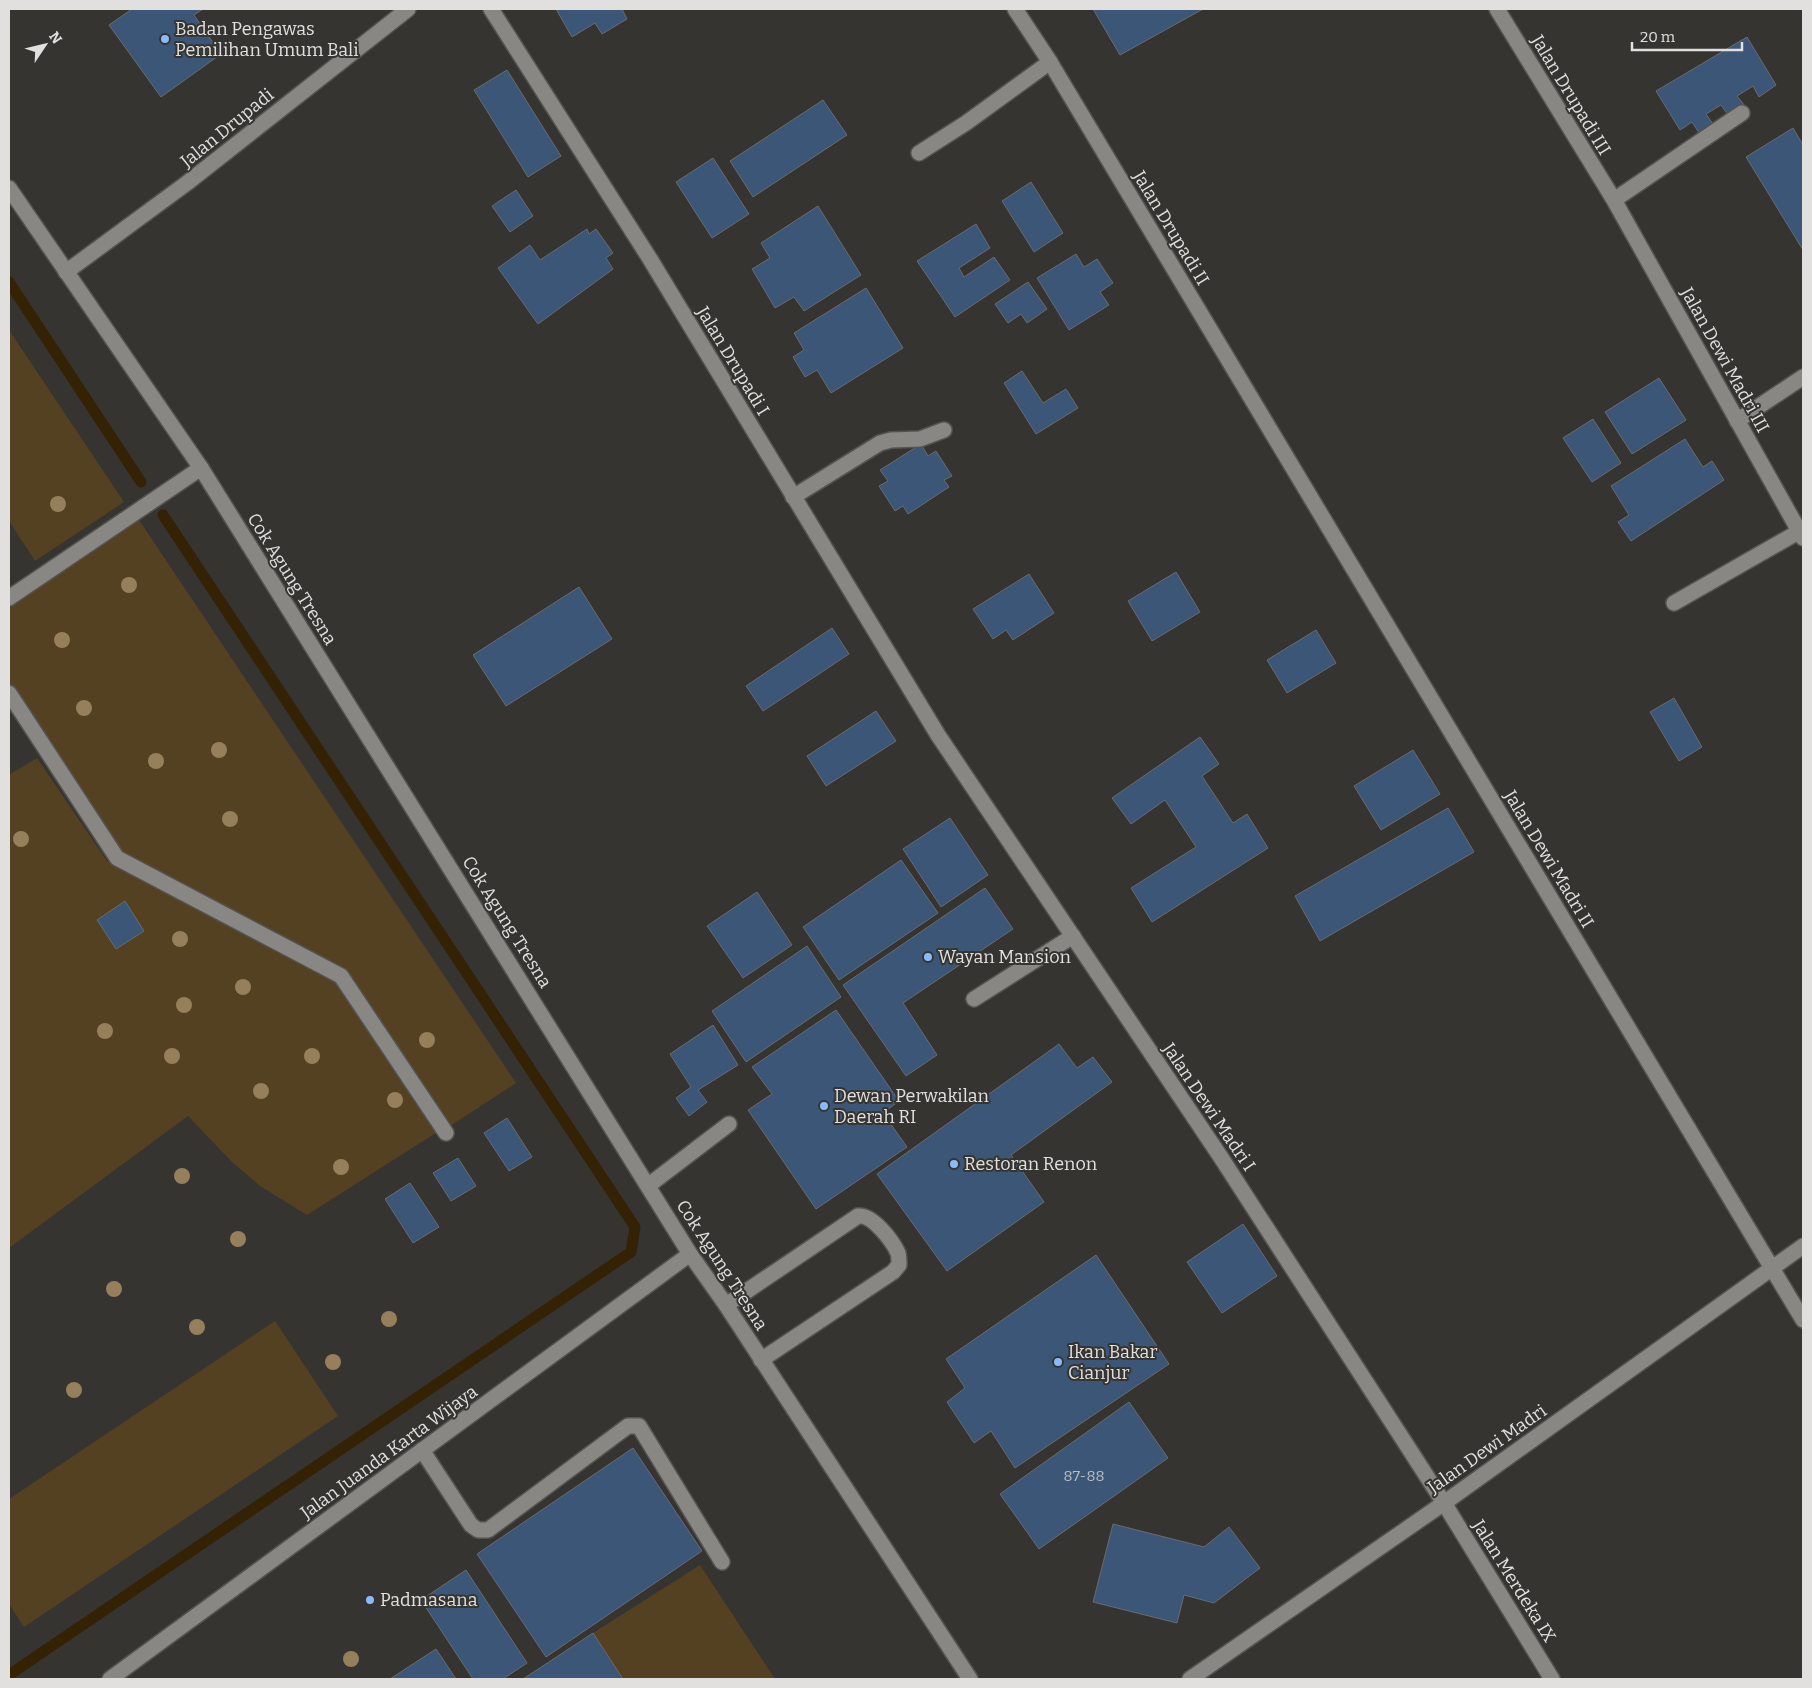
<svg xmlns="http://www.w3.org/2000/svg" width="1812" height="1688" viewBox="0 0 1812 1688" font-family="Bitter,serif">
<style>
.green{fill:#534122}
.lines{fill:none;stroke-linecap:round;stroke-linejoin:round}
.stream{stroke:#332204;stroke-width:11}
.building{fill:#3c5677;stroke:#686b6f}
.lane-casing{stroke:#555350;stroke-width:18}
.street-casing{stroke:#555350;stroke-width:18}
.secondary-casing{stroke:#555350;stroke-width:18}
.lane{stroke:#898783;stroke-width:15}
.street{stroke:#898783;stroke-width:15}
.secondary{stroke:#898783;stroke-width:15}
.tree{fill:#967f5b}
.poi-dot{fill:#88bafc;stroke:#363431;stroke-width:2}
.labels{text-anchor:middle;stroke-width:4;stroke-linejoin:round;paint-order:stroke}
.number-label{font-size:15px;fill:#b8bec4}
.poi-label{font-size:18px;fill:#e1e0de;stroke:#363431;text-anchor:start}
.street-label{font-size:18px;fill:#e1e0de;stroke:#363431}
</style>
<rect width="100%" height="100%" fill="#363431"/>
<g class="green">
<path d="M9 330 124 502 35 561 9 521Z"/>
<path d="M139 520 516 1083 447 1128 345 974 119 850 9 684V608Z"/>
<path d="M37 758 107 861 337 980 439 1131 307 1215 260 1186 231 1161 188 1116 9 1248V775Z"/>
<path d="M275 1321 338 1416 24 1627 9 1604V1499Z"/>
<path d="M700 1565 775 1679H623L593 1633Z"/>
</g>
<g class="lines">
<g class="stream">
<path d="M9 282 141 482"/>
<path d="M9 1675 631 1252 635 1227 163 515"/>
</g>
</g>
<g class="building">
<path d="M132 9H203L194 15 221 54 161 97 109 25Z"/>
<path d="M556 9H622L627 19 602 34 595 23 572 37Z"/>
<path d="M1093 9H1203L1120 55Z"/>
<path d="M1747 37 1776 85 1759 97 1753 86 1737 96 1745 106 1729 116 1721 105 1706 114 1715 127 1701 136 1692 122 1680 130 1656 91Z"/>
<path d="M507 70 561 156 528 177 474 90Z"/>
<path d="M823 100 847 135 753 197 730 161Z"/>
<path d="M1793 128 1803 145V250L1746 157Z"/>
<path d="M713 158 749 214 712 238 676 182Z"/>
<path d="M1031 182 1063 233 1034 252 1002 201Z"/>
<path d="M516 190 533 216 510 232 492 206Z"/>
<path d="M818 206 861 275 804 311 794 297 775 308 752 269 770 258 761 243Z"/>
<path d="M976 224 990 248 959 268 964 277 994 257 1010 280 955 317 917 261Z"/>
<path d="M587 229 589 234 596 229 613 253 606 258 613 269 538 324 498 268 530 245 540 260Z"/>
<path d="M1076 254 1084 267 1097 259 1113 283 1100 292 1109 305 1069 330 1037 278Z"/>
<path d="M1028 282 1047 309 1027 323 1021 314 1008 323 995 304Z"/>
<path d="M866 288 903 348 831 393 817 370 805 377 793 357 804 350 794 333Z"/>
<path d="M1022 371 1043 403 1066 389 1078 408 1036 434 1004 383Z"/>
<path d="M1659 378 1686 420 1632 454 1605 412Z"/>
<path d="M1593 419 1621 463 1592 482 1563 438Z"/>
<path d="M1685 439 1703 467 1712 461 1724 480 1631 541 1618 522 1629 515 1611 486Z"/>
<path d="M921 444 928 456 936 451 952 476 944 480 949 487 908 514 903 506 895 511 879 486 888 481 880 470Z"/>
<path d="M1176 572 1200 612 1152 641 1128 601Z"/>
<path d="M1029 574 1054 613 1013 640 1006 630 993 639 973 609Z"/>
<path d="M579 587 612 639 506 706 473 655Z"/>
<path d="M832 628 849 654 763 711 746 686Z"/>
<path d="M1316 630 1336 663 1287 693 1267 660Z"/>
<path d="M1674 698 1702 747 1679 761 1650 712Z"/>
<path d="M876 711 896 741 826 786 807 756Z"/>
<path d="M1200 737 1219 764 1202 776 1233 823 1247 814 1268 848 1152 922 1131 888 1196 847 1165 800 1131 824 1112 798Z"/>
<path d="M1413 750 1440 794 1381 830 1354 786Z"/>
<path d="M1448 808 1474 852 1320 941 1295 896Z"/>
<path d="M950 818 988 875 941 907 903 849Z"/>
<path d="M901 860 938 913 839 980 803 927Z"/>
<path d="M985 888 1013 929 903 1003 937 1055 906 1076 843 985Z"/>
<path d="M757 892 792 945 743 978 707 926Z"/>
<path d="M125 901 144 931 116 949 97 920Z"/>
<path d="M807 946 841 997 746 1062 712 1011Z"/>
<path d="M836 1010 899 1101 883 1113 907 1147 816 1209 748 1110 772 1094 752 1067Z"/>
<path d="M713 1025 738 1065 698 1090 707 1102 689 1116 676 1098 691 1087 670 1054Z"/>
<path d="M1059 1044 1077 1068 1093 1057 1112 1082 1011 1155 1044 1202 947 1271 877 1174Z"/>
<path d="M507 1118 532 1157 509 1171 484 1133Z"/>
<path d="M458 1158 476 1186 451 1201 433 1173Z"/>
<path d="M410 1183 439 1227 413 1243 385 1199Z"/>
<path d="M1243 1224 1277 1276 1222 1313 1187 1262Z"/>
<path d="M1096 1255 1169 1364 1015 1468 991 1431 974 1443 947 1402 965 1388 946 1359Z"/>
<path d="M1129 1402 1168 1458 1039 1549 1000 1494Z"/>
<path d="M633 1448 702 1551 546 1657 477 1554Z"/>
<path d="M1113 1524 1204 1547 1229 1527 1260 1568 1214 1603 1184 1595 1177 1623 1093 1602Z"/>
<path d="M466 1570 527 1663 503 1679H473L421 1600Z"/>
<path d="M593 1633 623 1679H523Z"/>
<path d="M436 1649 456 1679H390Z"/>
</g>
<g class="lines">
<defs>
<g id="lane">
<path d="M919 153 966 123 1050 62"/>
<path d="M1614 200 1742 113"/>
<path d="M1737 421 1803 377"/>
<path d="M793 497 880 443 891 440 920 439 944 430"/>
<path d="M9 598 201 468"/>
<path d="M1674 603 1800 531"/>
<path d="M9 693 117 858 341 976 446 1133"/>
<path d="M974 999 1073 936"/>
<path d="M649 1185 729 1124"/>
<path d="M726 1305 858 1216C872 1214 892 1240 898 1253 899 1256 899 1261 899 1265L893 1272 761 1360"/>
<path d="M422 1450 471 1525 478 1530H488L628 1426H639L722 1562"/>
</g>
<g id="street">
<path d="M491 9 650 259 938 735 1222 1159 1444 1503 1552 1679"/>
<path d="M1015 9 1050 62 1803 1320"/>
<path d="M1497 9 1614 200 1803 538"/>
<path d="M110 1679 690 1254"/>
<path d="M1190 1679 1444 1503 1803 1246"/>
</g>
<g id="secondary">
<path d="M9 188 201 468 690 1254 726 1305 970 1679"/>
<path d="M66 272 187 183 408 9"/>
</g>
</defs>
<use href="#lane" class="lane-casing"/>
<use href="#street" class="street-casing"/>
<use href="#secondary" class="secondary-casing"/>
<use href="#lane" class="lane"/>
<use href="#street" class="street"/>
<use href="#secondary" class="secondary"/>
</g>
<g class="tree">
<circle cx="58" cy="504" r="8"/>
<circle cx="129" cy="585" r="8"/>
<circle cx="62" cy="640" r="8"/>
<circle cx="84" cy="708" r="8"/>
<circle cx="219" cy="750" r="8"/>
<circle cx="156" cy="761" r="8"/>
<circle cx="230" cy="819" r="8"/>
<circle cx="21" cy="839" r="8"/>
<circle cx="180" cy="939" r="8"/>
<circle cx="243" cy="987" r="8"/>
<circle cx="184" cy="1005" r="8"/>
<circle cx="105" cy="1031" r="8"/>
<circle cx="427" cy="1040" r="8"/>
<circle cx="172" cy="1056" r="8"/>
<circle cx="312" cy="1056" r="8"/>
<circle cx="261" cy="1091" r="8"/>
<circle cx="395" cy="1100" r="8"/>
<circle cx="341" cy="1167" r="8"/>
<circle cx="182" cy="1176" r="8"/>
<circle cx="238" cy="1239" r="8"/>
<circle cx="114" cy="1289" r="8"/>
<circle cx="389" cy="1319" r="8"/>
<circle cx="197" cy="1327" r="8"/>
<circle cx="333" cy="1362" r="8"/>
<circle cx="74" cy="1390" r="8"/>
<circle cx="351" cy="1659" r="8"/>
</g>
<g class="poi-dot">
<circle cx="165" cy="39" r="5"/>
<circle cx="928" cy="957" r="5"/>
<circle cx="824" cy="1106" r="5"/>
<circle cx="954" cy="1164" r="5"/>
<circle cx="1058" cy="1362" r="5"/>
<circle cx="370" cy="1600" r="5"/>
</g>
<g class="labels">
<g class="number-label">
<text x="1084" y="1481">87-88</text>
</g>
<g class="poi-label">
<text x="175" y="35">Badan Pengawas<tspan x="175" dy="21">Pemilihan Umum Bali</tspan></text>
<text x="938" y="963">Wayan Mansion</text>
<text x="834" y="1102">Dewan Perwakilan<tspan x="834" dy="21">Daerah RI</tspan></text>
<text x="964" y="1170">Restoran Renon</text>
<text x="1068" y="1358">Ikan Bakar<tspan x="1068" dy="21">Cianjur</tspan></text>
<text x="380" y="1606">Padmasana</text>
</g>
<g class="street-label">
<text transform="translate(1571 95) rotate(59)" y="6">Jalan Drupadi III</text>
<text transform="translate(227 128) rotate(-39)" y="6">Jalan Drupadi</text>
<text transform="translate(1171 228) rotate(59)" y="6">Jalan Drupadi II</text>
<text transform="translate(1725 360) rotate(61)" y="6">Jalan Dewi Madri III</text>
<text transform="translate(733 361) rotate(59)" y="6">Jalan Drupadi I</text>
<text transform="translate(292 579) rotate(58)" y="6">Cok Agung Tresna</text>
<text transform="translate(1549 859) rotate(59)" y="6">Jalan Dewi Madri II</text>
<text transform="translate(507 922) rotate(58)" y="6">Cok Agung Tresna</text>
<text transform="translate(1209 1107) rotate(56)" y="6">Jalan Dewi Madri I</text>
<text transform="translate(722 1265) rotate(57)" y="6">Cok Agung Tresna</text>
<text transform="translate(1487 1449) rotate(-35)" y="6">Jalan Dewi Madri</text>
<text transform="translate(389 1452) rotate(-36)" y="6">Jalan Juanda Karta Wijaya</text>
<text transform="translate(1514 1581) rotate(58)" y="6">Jalan Merdeka IX</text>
</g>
</g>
<rect width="1812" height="1688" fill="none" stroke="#e1e0de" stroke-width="20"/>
<g transform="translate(45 45) rotate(55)" stroke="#363431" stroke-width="4" paint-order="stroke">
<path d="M0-4L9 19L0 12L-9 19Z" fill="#e1e0de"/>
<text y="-8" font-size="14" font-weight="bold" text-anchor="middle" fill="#e1e0de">N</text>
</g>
<path d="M1632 42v8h110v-8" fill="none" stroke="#e1e0de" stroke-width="2.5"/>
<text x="1640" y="42" font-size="15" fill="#e1e0de" stroke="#363431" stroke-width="4" paint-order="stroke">20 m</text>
</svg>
